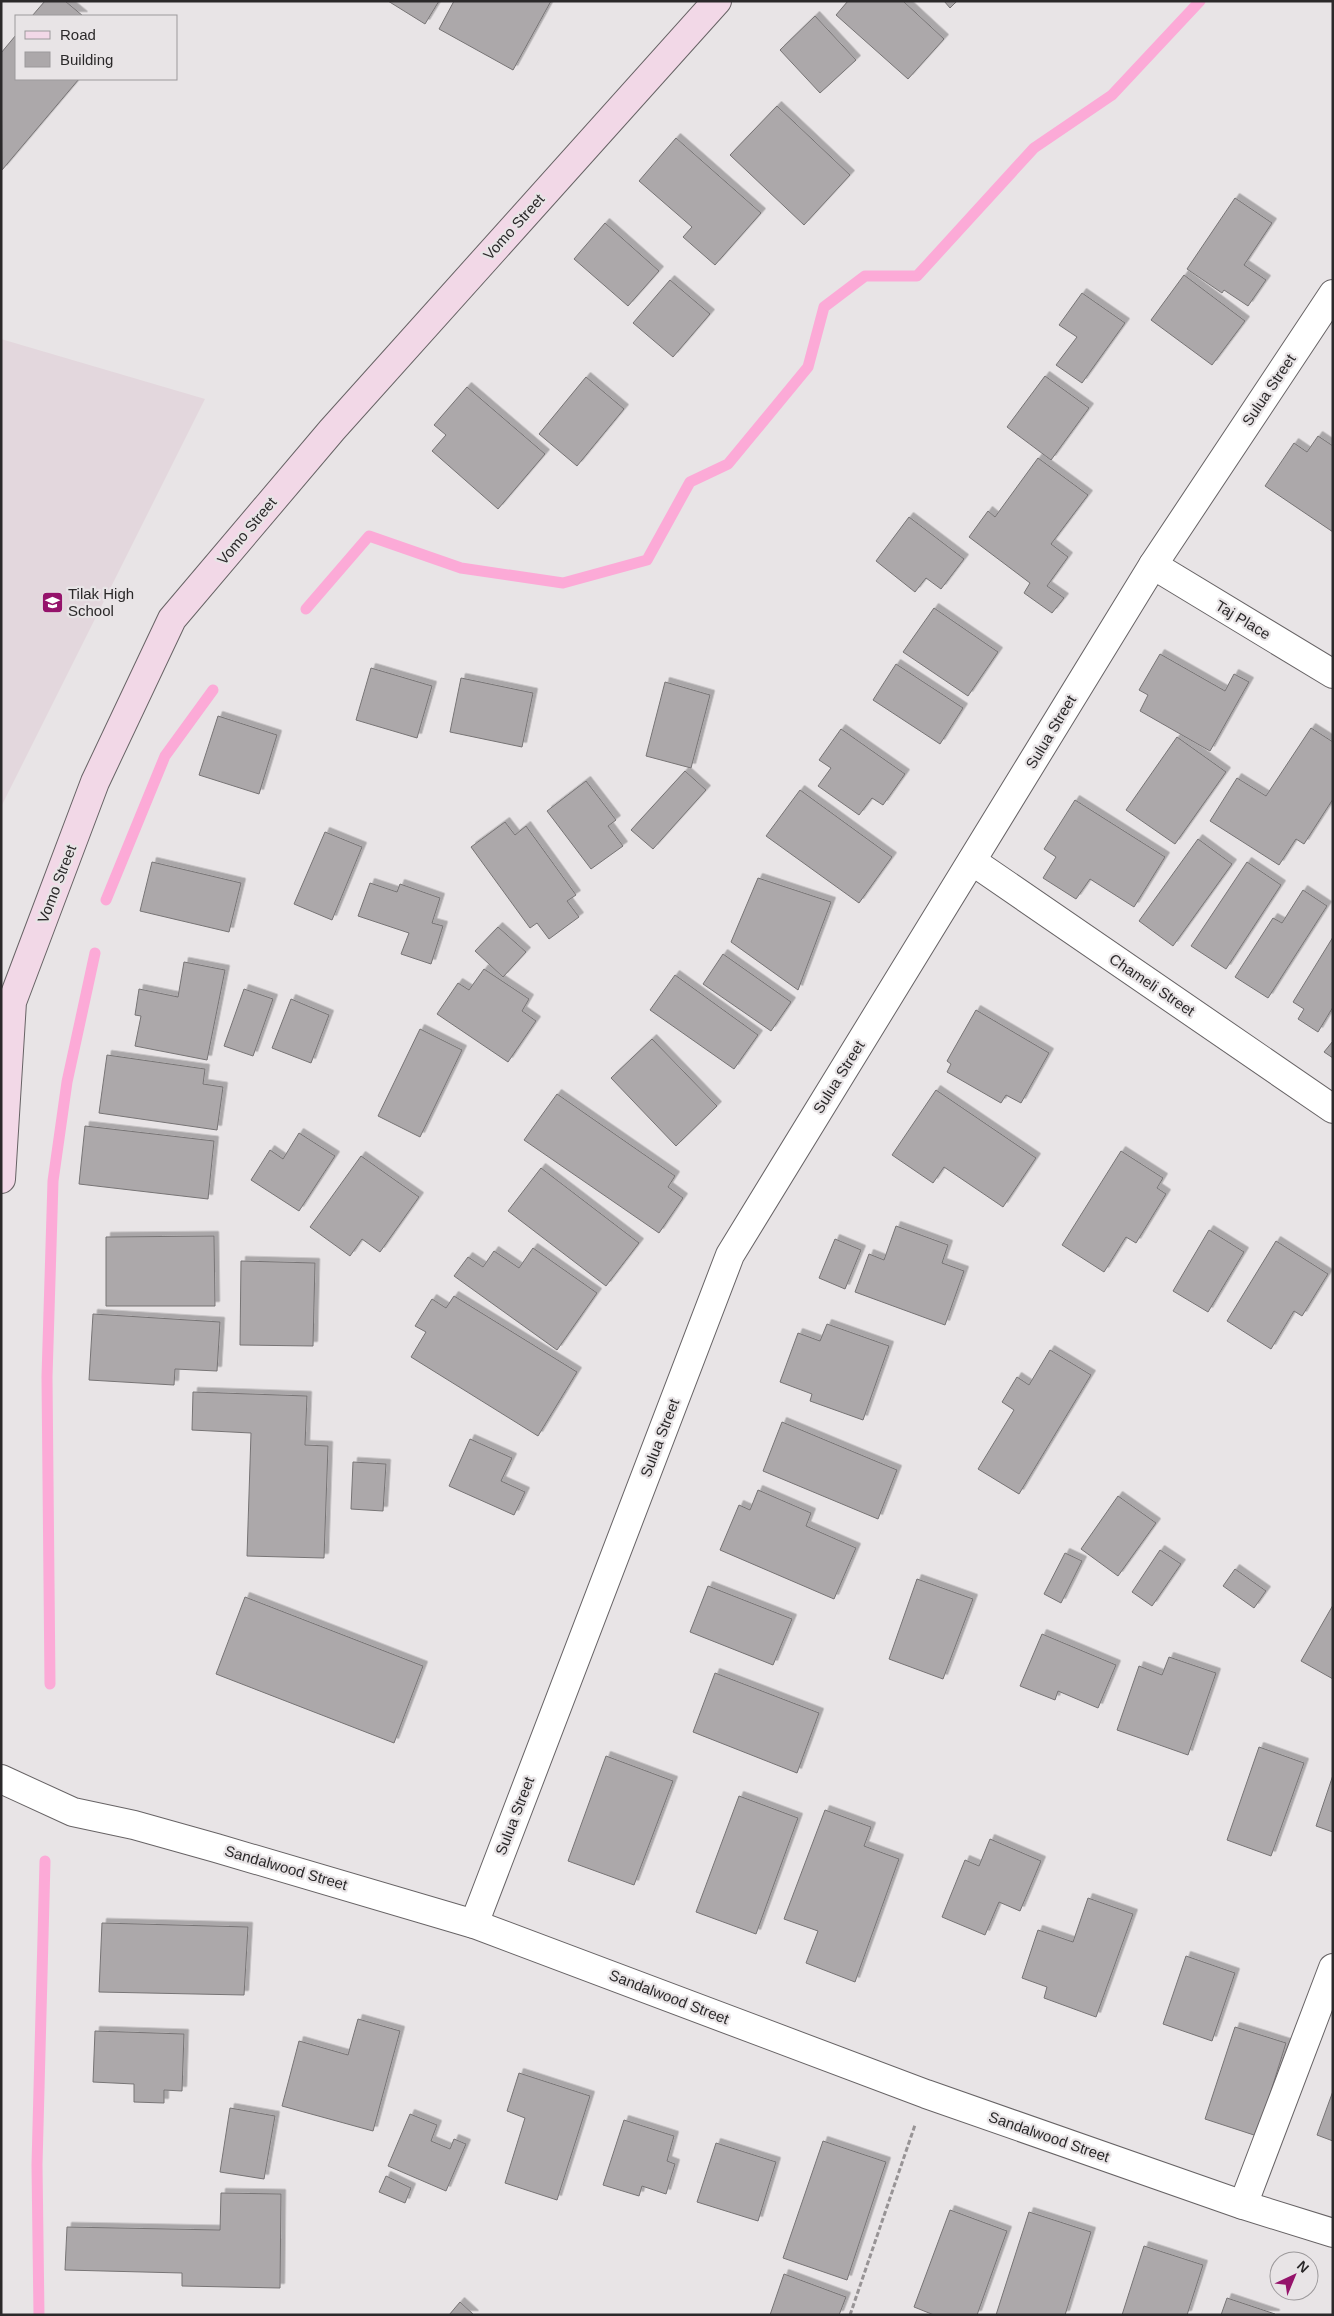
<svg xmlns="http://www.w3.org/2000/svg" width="1334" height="2316" viewBox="0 0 1334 2316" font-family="Arial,sans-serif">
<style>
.built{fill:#e3d7dd}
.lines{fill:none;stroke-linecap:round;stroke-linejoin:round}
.stream{stroke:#fcaad7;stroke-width:11}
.building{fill:#aca8aa;stroke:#777475;filter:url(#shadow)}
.minor-casing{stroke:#676365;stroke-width:30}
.secondary-casing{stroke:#676365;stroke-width:30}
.path{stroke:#979395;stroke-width:3;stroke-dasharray:5 2.5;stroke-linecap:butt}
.minor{stroke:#fff;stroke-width:28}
.secondary{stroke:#f2d8e7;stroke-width:28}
.labels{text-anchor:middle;stroke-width:4.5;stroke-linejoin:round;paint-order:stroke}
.street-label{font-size:15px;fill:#2b292a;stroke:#e8e4e6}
.poi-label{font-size:15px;fill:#2b292a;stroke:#e8e4e6;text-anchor:start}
</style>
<defs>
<filter id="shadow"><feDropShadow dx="4.5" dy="-4.5" stdDeviation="0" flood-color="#0004"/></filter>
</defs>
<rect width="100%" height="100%" fill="#e8e4e6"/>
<path class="built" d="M1 339 205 399 1 807Z"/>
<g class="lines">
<g class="stream">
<path d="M306 609 369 536 461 568 563 583 647 560 690 482 728 464 808 367 824 307 865 276H917L1034 148 1112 95 1200 1"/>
<path d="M106 900 165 756 213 690"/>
<path d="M50 1684 47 1377 53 1181 67 1082 95 953"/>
<path d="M39 2315 37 2165 45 1861"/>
</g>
</g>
<g class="building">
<path d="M45 1H65L83 16H32Z"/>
<path d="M388 1H439L425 24Z"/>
<path d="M454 1H551L513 70 439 29Z"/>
<path d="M848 1H903L944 39 908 79 836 15Z"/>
<path d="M944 1H957L950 8Z"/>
<path d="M815 16 856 60 820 93 780 50Z"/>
<path d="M16 35V79H79L2 170 1 53Z"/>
<path d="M777 106 850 175 804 225 730 155Z"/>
<path d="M676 138 761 213 715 265 683 237 692 227 639 181Z"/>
<path d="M1235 198 1272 223 1244 265 1266 280 1248 306 1224 290 1222 293 1187 269Z"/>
<path d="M605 223 659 271 628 306 574 259Z"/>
<path d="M1184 275 1245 321 1212 365 1151 320Z"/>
<path d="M670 280 710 314 673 357 633 323Z"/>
<path d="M1082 293 1125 323 1082 383 1056 365 1077 337 1059 325Z"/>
<path d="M1045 376 1089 408 1051 460 1007 427Z"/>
<path d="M586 377 624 409 577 466 539 434Z"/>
<path d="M467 387 545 454 498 509 432 451 446 435 434 425Z"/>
<path d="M1318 436 1333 446V532L1265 486 1294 443 1307 452Z"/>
<path d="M1038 458 1088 495 1051 544 1068 557 1047 586 1064 598 1052 613 1024 593 1030 583 969 537 988 511 995 517Z"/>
<path d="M909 517 964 559 941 589 926 578 915 592 876 561Z"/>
<path d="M934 608 998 652 968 696 903 652Z"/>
<path d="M1160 654 1225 691 1234 674 1249 682 1210 751 1140 711 1148 695 1139 690Z"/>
<path d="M896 664 963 708 940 744 873 700Z"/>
<path d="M371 668 432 686 417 738 356 720Z"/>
<path d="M461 678 533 693 522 747 450 732Z"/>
<path d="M665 682 710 695 691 768 646 756Z"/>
<path d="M218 716 277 735 259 794 199 775Z"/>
<path d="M1311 728 1333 742V799L1304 844 1296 839 1279 865 1210 821 1237 778 1266 796Z"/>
<path d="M841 729 905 774 883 805 872 798 859 815 818 786 831 768 819 760Z"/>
<path d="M1177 737 1226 772 1175 844 1126 810Z"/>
<path d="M685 771 706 790 653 849 631 830Z"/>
<path d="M586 781 616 820 608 826 623 846 591 869 547 811Z"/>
<path d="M800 790 892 857 859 903 766 836Z"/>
<path d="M1075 800 1165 857 1134 907 1090 879 1076 899 1043 878 1056 857 1044 849Z"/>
<path d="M505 822 515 835 526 826 576 895 567 901 579 917 549 939 537 923 530 928 471 847Z"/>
<path d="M325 832 362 847 332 920 294 904Z"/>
<path d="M1198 839 1232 864 1173 946 1139 921Z"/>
<path d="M152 862 241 883 229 932 140 911Z"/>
<path d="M1247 862 1281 885 1226 969 1191 946Z"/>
<path d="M758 878 831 902 798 990 731 942Z"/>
<path d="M370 883 397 892 400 884 440 898 432 923 443 926 431 964 401 954 409 933 358 916Z"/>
<path d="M1303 890 1327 906 1268 998 1235 977 1273 918 1282 923Z"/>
<path d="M498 927 526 952 503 977 475 951Z"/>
<path d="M1333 937V1007L1318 1032 1298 1019 1304 1009 1293 1002Z"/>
<path d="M723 954 791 1002 771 1031 703 984Z"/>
<path d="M184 962 225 970 207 1060 135 1046 141 1016 135 1015 139 989 178 997Z"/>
<path d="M484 969 529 999 522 1011 536 1021 508 1062 437 1014 458 983 469 990Z"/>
<path d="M675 975 758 1035 734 1069 650 1010Z"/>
<path d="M244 989 273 999 253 1056 224 1046Z"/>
<path d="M291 999 329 1015 311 1063 272 1048Z"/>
<path d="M976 1010 1049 1053 1021 1103 1006 1095 1001 1103 947 1072 951 1064 947 1061Z"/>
<path d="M420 1029 462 1050 420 1137 378 1116Z"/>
<path d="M652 1039 717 1106 676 1146 611 1078Z"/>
<path d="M1333 1041V1058L1324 1052Z"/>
<path d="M107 1055 205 1069 203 1084 223 1087 217 1130 99 1113Z"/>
<path d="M936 1090 1036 1158 1003 1207 944 1167 933 1183 892 1155Z"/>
<path d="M557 1094 675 1176 668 1187 683 1198 659 1233 524 1140Z"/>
<path d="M85 1126 214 1141 208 1199 79 1184Z"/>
<path d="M299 1133 335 1156 299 1211 251 1180 270 1150 283 1159Z"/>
<path d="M1121 1151 1163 1178 1157 1188 1166 1194 1136 1243 1126 1237 1104 1272 1062 1245Z"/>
<path d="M361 1156 419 1197 380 1252 362 1239 350 1256 310 1227Z"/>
<path d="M541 1168 639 1243 606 1286 508 1211Z"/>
<path d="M896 1226 948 1245 942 1263 964 1271 945 1325 855 1292 869 1254 884 1260Z"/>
<path d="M1209 1230 1244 1252 1208 1312 1173 1291Z"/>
<path d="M214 1236 215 1306H106V1237Z"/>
<path d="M835 1239 861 1250 845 1289 819 1278Z"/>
<path d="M1276 1241 1328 1274 1302 1316 1294 1311 1271 1349 1227 1321Z"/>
<path d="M533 1248 597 1293 557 1350 454 1276 468 1257 483 1267 494 1251 519 1268Z"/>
<path d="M241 1261 315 1263 313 1346 240 1345Z"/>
<path d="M454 1296 577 1372 538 1436 411 1357 426 1332 415 1326 432 1299 446 1308Z"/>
<path d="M93 1314 220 1322 217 1371 175 1369 174 1385 89 1380Z"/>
<path d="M827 1324 889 1346 863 1420 810 1401 812 1394 780 1382 798 1333 820 1341Z"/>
<path d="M1050 1350 1091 1375 1019 1494 978 1469 1014 1410 1002 1402 1017 1377 1029 1385Z"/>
<path d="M193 1392 307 1396 305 1445 328 1446 324 1558 247 1556 251 1433 192 1430Z"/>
<path d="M782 1422 897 1470 878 1519 763 1471Z"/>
<path d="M470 1439 512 1458 501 1481 525 1492 514 1515 449 1486Z"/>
<path d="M353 1462 386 1464 383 1511 351 1509Z"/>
<path d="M758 1490 811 1513 806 1526 856 1548 834 1599 720 1550 739 1505 750 1510Z"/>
<path d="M1118 1496 1156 1523 1118 1576 1081 1549Z"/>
<path d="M1160 1550 1181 1564 1152 1606 1132 1592Z"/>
<path d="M1065 1553 1082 1561 1061 1603 1044 1594Z"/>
<path d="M1235 1569 1266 1591 1254 1608 1223 1586Z"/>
<path d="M917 1579 973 1599 943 1679 889 1659Z"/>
<path d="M708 1586 792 1619 773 1665 690 1632Z"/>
<path d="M245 1597 423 1666 394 1743 216 1674Z"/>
<path d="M1333 1605V1679L1301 1661Z"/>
<path d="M1042 1634 1116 1665 1098 1708 1058 1691 1055 1700 1020 1686Z"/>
<path d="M1169 1657 1216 1673 1188 1755 1117 1730 1139 1666 1162 1675Z"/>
<path d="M715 1673 819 1713 797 1773 693 1732Z"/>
<path d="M1259 1747 1304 1763 1271 1856 1227 1840Z"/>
<path d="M606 1756 673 1781 634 1885 568 1861Z"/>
<path d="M1333 1775V1832L1316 1826Z"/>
<path d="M739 1796 798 1818 756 1934 696 1912Z"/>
<path d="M825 1810 871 1827 864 1846 899 1859 855 1982 806 1963 818 1931 784 1919Z"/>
<path d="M990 1839 1041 1861 1020 1911 999 1902 985 1935 942 1917 965 1860 979 1866Z"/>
<path d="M1088 1898 1133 1914 1096 2017 1044 1998 1047 1987 1022 1978 1038 1930 1073 1942Z"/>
<path d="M102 1923 248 1927 244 1995 99 1992Z"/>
<path d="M1186 1956 1235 1973 1212 2041 1163 2024Z"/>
<path d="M358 2019 400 2031 373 2131 282 2106 299 2041 348 2055Z"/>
<path d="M1235 2027 1286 2043 1257 2136 1205 2119Z"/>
<path d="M95 2031 184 2034 182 2091 164 2090V2103L134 2102V2084L93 2082Z"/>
<path d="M519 2073 590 2096 557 2200 505 2183 525 2118 507 2111Z"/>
<path d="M1333 2091V2141L1317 2135Z"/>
<path d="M230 2108 275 2116 264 2179 220 2172Z"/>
<path d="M410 2114 437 2125 431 2141 450 2149 454 2139 466 2144 446 2191 388 2166Z"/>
<path d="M624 2120 674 2136 667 2161 675 2164 666 2194 642 2186 639 2196 603 2185Z"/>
<path d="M823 2141 886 2162 847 2280 783 2258Z"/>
<path d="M716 2143 776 2162 758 2221 697 2202Z"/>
<path d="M386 2176 411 2188 405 2203 379 2192Z"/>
<path d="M221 2193 281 2194 280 2288 182 2286V2273L65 2270 67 2227 220 2230Z"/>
<path d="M950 2210 1007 2231 977 2315H934L914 2307Z"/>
<path d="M1029 2212 1091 2232 1065 2315H996Z"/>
<path d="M1144 2246 1203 2265 1187 2315H1122Z"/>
<path d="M784 2274 846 2297 839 2315H770Z"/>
<path d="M1227 2298 1275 2314V2315H1221Z"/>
<path d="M460 2302 474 2315H449Z"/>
</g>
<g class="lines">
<defs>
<g id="minor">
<path d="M1153 565 1333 674"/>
<path d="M972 861 1333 1109"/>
<path d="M1 1779 73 1812 134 1825 216 1848 474 1924 926 2094 1243 2205 1333 2233"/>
<path d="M474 1924 730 1255 1153 565 1333 294"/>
<path d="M1243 2205 1333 1968"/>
</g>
<path id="secondary" d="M1 1179 12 1002 95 782 172 619 332 430 717 1"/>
</defs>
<use href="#minor" class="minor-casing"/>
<use href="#secondary" class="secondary-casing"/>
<path class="path" d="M850 2315 915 2125"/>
<use href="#minor" class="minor"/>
<use href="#secondary" class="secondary"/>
</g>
<defs>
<symbol id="school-square" viewBox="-11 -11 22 22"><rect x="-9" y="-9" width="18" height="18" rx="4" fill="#95136b" stroke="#e8e4e6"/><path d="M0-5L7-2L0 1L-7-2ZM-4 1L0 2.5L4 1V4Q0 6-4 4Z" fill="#fff"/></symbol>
</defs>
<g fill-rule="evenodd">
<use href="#school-square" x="40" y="590" width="25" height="25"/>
</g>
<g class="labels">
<g class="street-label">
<text transform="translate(514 227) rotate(-48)" y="5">Vomo Street</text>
<text transform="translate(1269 390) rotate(-56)" y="5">Sulua Street</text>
<text transform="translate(247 531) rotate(-50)" y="5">Vomo Street</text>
<text transform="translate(1243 620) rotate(31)" y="5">Taj Place</text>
<text transform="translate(1051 732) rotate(-59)" y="5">Sulua Street</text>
<text transform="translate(57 884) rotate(-69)" y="5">Vomo Street</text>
<text transform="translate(1152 985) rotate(34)" y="5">Chameli Street</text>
<text transform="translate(839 1077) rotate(-58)" y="5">Sulua Street</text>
<text transform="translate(660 1438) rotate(-69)" y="5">Sulua Street</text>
<text transform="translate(515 1816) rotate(-69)" y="5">Sulua Street</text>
<text transform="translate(286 1868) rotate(16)" y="5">Sandalwood Street</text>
<text transform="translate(669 1997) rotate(21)" y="5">Sandalwood Street</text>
<text transform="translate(1049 2137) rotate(19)" y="5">Sandalwood Street</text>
</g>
<g class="poi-label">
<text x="68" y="599">Tilak High<tspan x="68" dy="17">School</tspan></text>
</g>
</g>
<rect width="1334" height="2316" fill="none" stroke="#2b292a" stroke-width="5"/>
<rect x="15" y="15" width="162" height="65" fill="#e8e4e6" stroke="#9c999b"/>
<rect x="25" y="31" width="25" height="8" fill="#f2d8e7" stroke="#9c999b"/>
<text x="60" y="40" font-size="15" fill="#2b292a">Road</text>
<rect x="25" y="52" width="25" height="15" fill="#aca8aa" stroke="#9c999b"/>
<text x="60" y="65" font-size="15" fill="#2b292a">Building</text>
<g transform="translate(1294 2276) rotate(44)"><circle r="24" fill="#e8e4e6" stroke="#9c999b"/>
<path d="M0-4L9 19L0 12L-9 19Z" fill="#95136b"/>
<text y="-8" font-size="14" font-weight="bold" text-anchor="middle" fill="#2b292a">N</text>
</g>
</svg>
